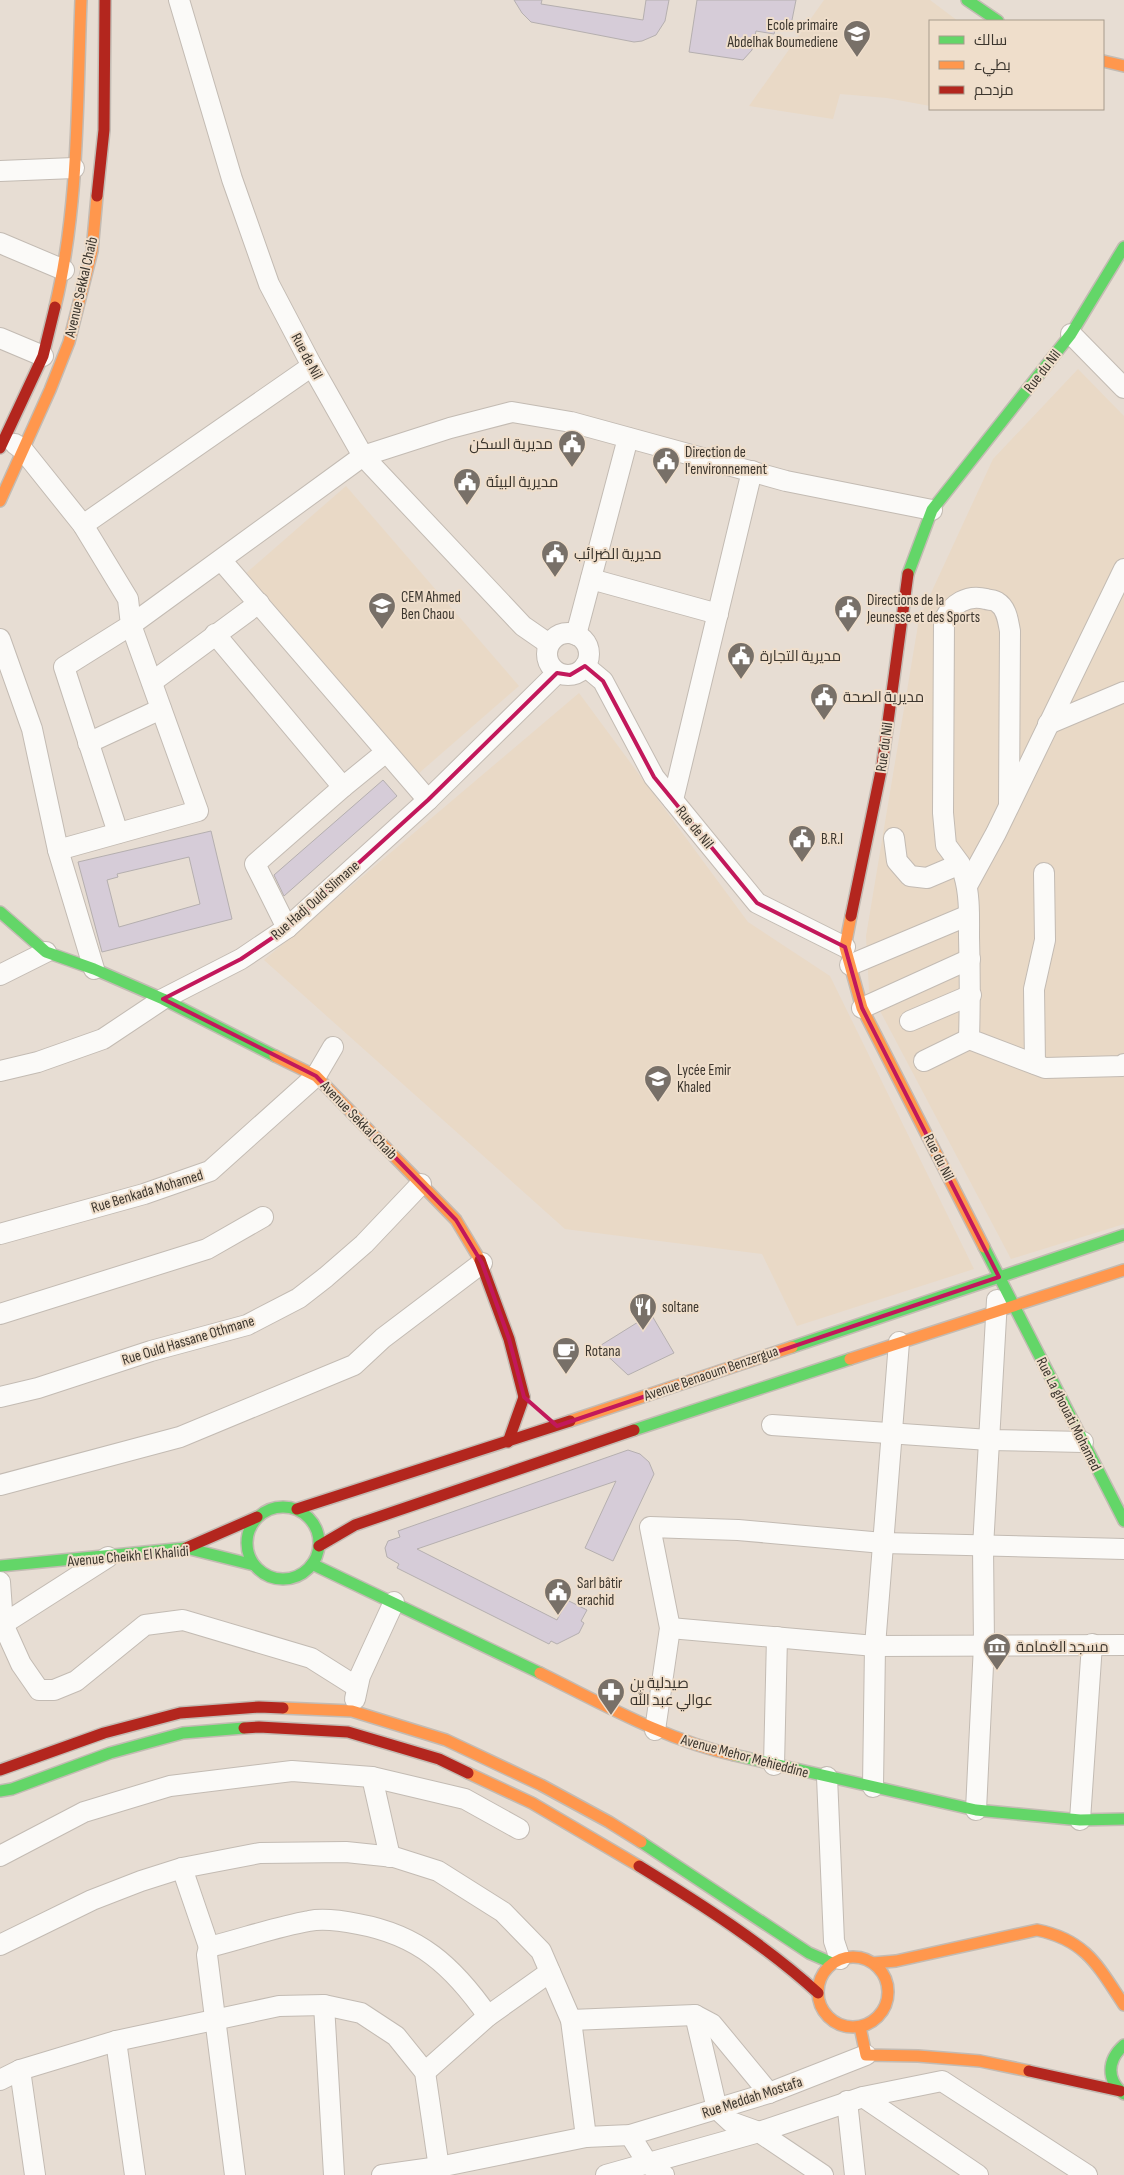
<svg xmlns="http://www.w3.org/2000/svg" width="1124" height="2175" viewBox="0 0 1124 2175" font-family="'Sofia Sans Condensed',Cairo,sans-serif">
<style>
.built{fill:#e9d9c6}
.building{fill:#d6ccd8;stroke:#b5afaf;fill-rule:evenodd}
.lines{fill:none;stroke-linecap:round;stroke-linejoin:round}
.street-casing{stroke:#c3bbb3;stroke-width:22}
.fast-casing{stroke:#c3bbb3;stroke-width:14}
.slow-casing{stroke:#c3bbb3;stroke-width:14}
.jam-casing{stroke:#c3bbb3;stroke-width:14}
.street{stroke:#fbfaf8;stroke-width:20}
.fast{stroke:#63d668;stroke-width:11}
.slow{stroke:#ff974d;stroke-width:11}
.jam{stroke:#b3261e;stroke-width:11}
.marked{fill:none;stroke:#c2185b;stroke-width:4;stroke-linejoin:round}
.labels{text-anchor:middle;stroke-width:4;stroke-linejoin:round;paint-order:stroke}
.poi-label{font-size:15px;fill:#3c362e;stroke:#efdecb;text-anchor:start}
.street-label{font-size:15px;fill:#3c362e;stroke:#efdecb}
</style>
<rect width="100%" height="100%" fill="#e7ddd3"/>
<g class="built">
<path d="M824 0H930L958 21H930V106L887 98 840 94 833 119 749 106Z"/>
<path d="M1078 369 1124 416V1224L1011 1259 869 990 866 936 919 619 993 459Z"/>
<path d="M346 486 519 686 418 774 245 574Z"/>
<path d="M579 693 748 922 830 976 974 1269 797 1326 762 1254 565 1229 264 960Z"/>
</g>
<g class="building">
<path d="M514 0H542L541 4 643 20 646 0H669L665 21 656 35 642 41 634 42 531 22 522 13Z"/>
<path d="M697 0H796L791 25 777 23 774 34 756 31 752 50 743 60 689 52Z"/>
<path d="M383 780 397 796 284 896 274 875Z"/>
<path d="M211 831 232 919 102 952 78 862ZM189 857 200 904 119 927 107 880 118 877 117 874Z"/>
<path d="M651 1314 674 1353 628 1375 598 1347Z"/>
<path d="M628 1450 640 1454 649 1462 654 1474 613 1561 585 1548 616 1481 417 1549 557 1620 567 1600 587 1610 581 1621 584 1623 579 1633 557 1644 551 1641 549 1644 397 1568 399 1564 387 1557 385 1548 388 1541 400 1537 398 1531Z"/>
</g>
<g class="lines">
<defs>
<g id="street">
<path d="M179 0 232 179 269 284 312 366 363 456 523 626 549 644"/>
<path d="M0 171 74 168"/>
<path d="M0 243 64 270"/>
<path d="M1071 334 1124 388"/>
<path d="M0 338 43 356"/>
<path d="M15 444 23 450 83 525 128 599 131 625 64 667 118 833"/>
<path d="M83 525 312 366"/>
<path d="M221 560 428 800"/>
<path d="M591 579 718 614"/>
<circle cx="568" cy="654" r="21"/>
<path d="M215 634 343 787 255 864 287 928"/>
<path d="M576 635 628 438"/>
<path d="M0 639 32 729 58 850"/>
<path d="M585 666 603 681 654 777 757 903 845 947"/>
<path d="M152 682 259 603"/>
<path d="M1048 724 1124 692"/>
<path d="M88 743 161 709"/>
<path d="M343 787 386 752"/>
<path d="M673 800 752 471"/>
<path d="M894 838 897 861 910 876 927 878 960 864 946 845 943 813 944 620C952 604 967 594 986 599 989 600 995 600 997 602 1007 608 1008 621 1010 631L1009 805"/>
<path d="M964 875C970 895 969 917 969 937 970 971 970 1005 969 1039L1045 1068 1122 1066 1124 1064"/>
<path d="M967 886 996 833 1124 569"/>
<path d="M850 965 969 915"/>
<path d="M94 969 58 850 198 811 131 625 363 456 450 428 512 412 571 422 786 481 932 510"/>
<path d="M0 975 46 952"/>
<path d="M862 1008 970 959"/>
<path d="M910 1021 971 995"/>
<path d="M924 1061 969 1039"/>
<path d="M1035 1064 1034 989 1045 940 1044 873"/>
<path d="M0 1071 38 1062 103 1039 163 999 241 959 287 928 428 800 557 673"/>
<path d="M0 1234 144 1194 210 1171 316 1076 333 1047"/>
<path d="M0 1314 207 1249 263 1217"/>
<path d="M0 1397 38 1388 151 1351 247 1325 299 1298 326 1277 364 1244 421 1184"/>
<path d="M772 1425 989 1440 1083 1442"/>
<path d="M0 1485 180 1437 354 1365 383 1338 482 1263"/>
<path d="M0 1582 3 1624 21 1664 39 1690H54L76 1681 145 1625 183 1620 311 1658 357 1687"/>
<path d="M0 1626 108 1557"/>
<path d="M670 1628 875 1646 1124 1645"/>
<path d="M355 1699 360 1676 394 1602"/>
<path d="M655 1730 670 1628 650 1527 738 1530 883 1543 1124 1549"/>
<path d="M774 1765 777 1637"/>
<path d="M372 1777 390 1857"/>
<path d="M827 1777 834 1941 840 1959"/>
<path d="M873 1787 875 1646 899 1342"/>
<path d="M976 1810 984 1645 983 1547 997 1300"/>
<path d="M1080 1820 1092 1644"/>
<path d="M0 1856 84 1812 170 1786 292 1771 372 1777 465 1799 519 1829"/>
<path d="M182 1868 209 1947"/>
<path d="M0 1945 92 1900 141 1881 182 1868 260 1853 346 1852 394 1857 438 1871 503 1912 541 1951 571 2020 586 2137"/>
<path d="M324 2005 334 2175"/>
<path d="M695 2015 717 2109 731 2122 759 2132 823 2175"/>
<path d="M571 2020 695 2015 712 2024 769 2093"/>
<path d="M116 2041 135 2175"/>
<path d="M20 2070 35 2175"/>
<path d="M425 2072 488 2016 550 1972"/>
<path d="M0 2080 20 2070 116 2041 279 2006 324 2005 361 2013 396 2036 425 2072 440 2175"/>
<path d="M863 2097 978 2175"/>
<path d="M847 2101 855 2175"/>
<path d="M630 2135 648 2164 664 2175"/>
<path d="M235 2175 207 1955 209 1947C242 1939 275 1927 309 1921 324 1918 343 1921 358 1924 419 1935 453 1966 488 2016"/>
<path d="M382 2175 439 2167 586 2137 630 2135 769 2093 866 2055"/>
<path d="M606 2175 759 2132 863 2097 942 2081 1087 2175"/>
</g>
<g id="fast">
<path d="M967 0 998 21"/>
<path d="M908 574 932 510 1071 334 1124 247"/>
<path d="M0 912 46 952 94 969 163 999 275 1056"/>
<path d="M984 1247 1124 1521"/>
<path d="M792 1347 1124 1235"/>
<path d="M634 1430 850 1359"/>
<circle cx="283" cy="1543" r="36"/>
<path d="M312 1564 540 1673"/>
<path d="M0 1566 186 1548 254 1565"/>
<path d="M734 1755 976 1810 1080 1820 1124 1819"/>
<path d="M0 1791 12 1789 110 1753 183 1733 244 1728"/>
<path d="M641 1842 809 1953 832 1963"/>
<path d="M1124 2045C1107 2060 1106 2080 1124 2094"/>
</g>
<g id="slow">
<path d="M1103 61 1124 66"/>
<path d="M55 307C79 208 77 102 81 0"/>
<path d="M0 501 50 390 69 342 92 251 97 196"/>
<path d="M851 916 845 947 862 1008 984 1247"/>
<path d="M275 1056 316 1076 456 1220 480 1260"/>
<path d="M850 1359 1124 1270"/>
<path d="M570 1421 792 1347"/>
<path d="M540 1673C603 1704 665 1740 734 1755"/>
<path d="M283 1708 352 1711 446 1740 541 1785 609 1822 641 1842"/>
<path d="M468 1773 532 1803 639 1866"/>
<circle cx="853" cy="1992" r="35"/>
<path d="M873 1963 896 1961 1037 1930C1086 1940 1098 1966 1124 2005"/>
<path d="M860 2027 866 2055 918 2056 980 2061 1029 2071"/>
</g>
<g id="jam">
<path d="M97 196 104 130 105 0"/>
<path d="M0 448 43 356 55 307"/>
<path d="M851 916 882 766 908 574"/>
<path d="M480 1260 509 1339 524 1397"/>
<path d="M508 1442 524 1397"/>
<path d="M297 1509 570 1421"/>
<path d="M319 1546 355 1525 634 1430"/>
<path d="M186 1548 257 1517"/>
<path d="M244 1728 259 1727 348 1732 439 1759 468 1773"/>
<path d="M0 1770 104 1733 180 1713 259 1707 283 1708"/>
<path d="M639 1866C701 1904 764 1944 818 1993"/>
<path d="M1029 2071 1120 2091"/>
</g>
</defs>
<use href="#street" class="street-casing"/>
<use href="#fast" class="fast-casing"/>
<use href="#slow" class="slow-casing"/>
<use href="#jam" class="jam-casing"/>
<use href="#street" class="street"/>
<use href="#fast" class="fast"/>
<use href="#slow" class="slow"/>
<use href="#jam" class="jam"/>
</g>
<path class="marked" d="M585 666 603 681 654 777 757 903 845 947 862 1008 999 1277 557 1426 524 1397 509 1339 482 1263 456 1220 316 1076 163 999 241 959 287 928 428 800 557 673 570 675Z"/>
<defs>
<symbol id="school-pin" viewBox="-11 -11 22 30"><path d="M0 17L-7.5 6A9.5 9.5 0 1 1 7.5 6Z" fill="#787068" stroke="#efdecb"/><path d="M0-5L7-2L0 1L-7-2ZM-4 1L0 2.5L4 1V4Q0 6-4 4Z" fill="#fff"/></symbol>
<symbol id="civic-pin" viewBox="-11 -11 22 30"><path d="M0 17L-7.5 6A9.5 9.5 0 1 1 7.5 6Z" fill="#787068" stroke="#efdecb"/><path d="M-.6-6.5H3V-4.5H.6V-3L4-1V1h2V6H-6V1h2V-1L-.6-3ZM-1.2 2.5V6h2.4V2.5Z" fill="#fff"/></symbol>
<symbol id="restaurant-pin" viewBox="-11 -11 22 30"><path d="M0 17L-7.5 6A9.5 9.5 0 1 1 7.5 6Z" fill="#787068" stroke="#efdecb"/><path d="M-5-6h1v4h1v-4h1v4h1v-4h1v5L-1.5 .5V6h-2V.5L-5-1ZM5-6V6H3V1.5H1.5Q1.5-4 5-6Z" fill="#fff"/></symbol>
<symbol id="cafe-pin" viewBox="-11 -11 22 30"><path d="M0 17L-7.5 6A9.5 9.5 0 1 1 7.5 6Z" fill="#787068" stroke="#efdecb"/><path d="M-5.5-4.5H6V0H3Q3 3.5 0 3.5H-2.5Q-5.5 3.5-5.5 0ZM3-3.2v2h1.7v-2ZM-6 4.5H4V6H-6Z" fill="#fff"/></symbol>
<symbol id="museum-pin" viewBox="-11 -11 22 30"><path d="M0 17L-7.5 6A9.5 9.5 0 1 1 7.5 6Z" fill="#787068" stroke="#efdecb"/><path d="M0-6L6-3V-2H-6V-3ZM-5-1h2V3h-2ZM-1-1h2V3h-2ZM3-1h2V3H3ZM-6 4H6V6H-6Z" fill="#fff"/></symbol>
<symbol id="pharmacy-pin" viewBox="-11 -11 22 30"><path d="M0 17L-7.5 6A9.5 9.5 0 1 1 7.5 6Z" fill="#787068" stroke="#efdecb"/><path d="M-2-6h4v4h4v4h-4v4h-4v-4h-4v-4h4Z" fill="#fff"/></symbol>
</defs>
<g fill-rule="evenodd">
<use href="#school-pin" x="841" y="18" width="32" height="43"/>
<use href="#civic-pin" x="556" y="428" width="32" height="43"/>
<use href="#civic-pin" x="650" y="445" width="32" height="43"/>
<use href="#civic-pin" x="451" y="466" width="32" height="43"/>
<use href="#civic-pin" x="539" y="538" width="32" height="43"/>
<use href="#school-pin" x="366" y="590" width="32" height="43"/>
<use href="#civic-pin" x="832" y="593" width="32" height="43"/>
<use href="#civic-pin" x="725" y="640" width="32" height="43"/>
<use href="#civic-pin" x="808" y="681" width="32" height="43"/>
<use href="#civic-pin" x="786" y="823" width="32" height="43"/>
<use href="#school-pin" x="642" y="1063" width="32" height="43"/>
<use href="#restaurant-pin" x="627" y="1291" width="32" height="43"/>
<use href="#cafe-pin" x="550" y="1335" width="32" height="43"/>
<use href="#civic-pin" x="542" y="1576" width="32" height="43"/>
<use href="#museum-pin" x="981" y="1631" width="32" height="43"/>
<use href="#pharmacy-pin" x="595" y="1676" width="32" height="43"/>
</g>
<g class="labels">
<g class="poi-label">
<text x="838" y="30" text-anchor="end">Ecole primaire<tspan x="838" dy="17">Abdelhak Boumediene</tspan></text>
<text x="553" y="449" text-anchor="end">مديرية السكن</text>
<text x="685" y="457">Direction de<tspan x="685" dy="17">l'environnement</tspan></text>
<text x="486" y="487">مديرية البيئة</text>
<text x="574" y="559">مديرية الضرائب</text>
<text x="401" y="602">CEM Ahmed<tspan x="401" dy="17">Ben Chaou</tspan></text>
<text x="867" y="605">Directions de la<tspan x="867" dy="17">Jeunesse et des Sports</tspan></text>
<text x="760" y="661">مديرية التجارة</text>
<text x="843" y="702">مديرية الصحة</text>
<text x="821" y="844">B.R.I</text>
<text x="677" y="1075">Lycée Emir<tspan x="677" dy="17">Khaled</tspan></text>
<text x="662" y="1312">soltane</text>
<text x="585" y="1356">Rotana</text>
<text x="577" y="1588">Sarl bâtir<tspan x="577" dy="17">erachid</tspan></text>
<text x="1016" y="1652">مسجد الغمامة</text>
<text x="630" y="1688">صيدلية بن<tspan x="630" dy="17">عوالي عبد الله</tspan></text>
</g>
<g class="street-label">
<text transform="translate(81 287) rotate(-77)" y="5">Avenue Sekkal Chaib</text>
<text transform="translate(307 356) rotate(62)" y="5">Rue de Nil</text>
<text transform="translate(1042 371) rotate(-52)" y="5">Rue du Nil</text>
<text transform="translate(884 747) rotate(-82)" y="5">Rue du Nil</text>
<text transform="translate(695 827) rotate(51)" y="5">Rue de Nil</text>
<text transform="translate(315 900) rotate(-41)" y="5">Rue Hadj Ould Slimane</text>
<text transform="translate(359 1120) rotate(46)" y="5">Avenue Sekkal Chaib</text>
<text transform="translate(939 1157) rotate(63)" y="5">Rue du Nil</text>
<text transform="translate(147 1191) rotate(-17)" y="5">Rue Benkada Mohamed</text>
<text transform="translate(188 1340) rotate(-17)" y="5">Rue Ould Hassane Othmane</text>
<text transform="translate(711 1373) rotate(-19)" y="5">Avenue Benaoum Benzergua</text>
<text transform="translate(1069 1414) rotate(63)" y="5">Rue La ghouati Mohamed</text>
<text transform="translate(128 1556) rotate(-5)" y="5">Avenue Cheikh El Khalidi</text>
<text transform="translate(745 1756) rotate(15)" y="5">Avenue Mehor Mehieddine</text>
<text transform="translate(752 2097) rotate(-18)" y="5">Rue Meddah Mostafa</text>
</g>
</g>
<rect x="929" y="20" width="175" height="90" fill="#efdecb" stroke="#a79b8c"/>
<rect x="939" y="36" width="25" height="8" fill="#63d668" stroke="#a79b8c"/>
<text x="974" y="45" font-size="15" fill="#3c362e">سالك</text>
<rect x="939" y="61" width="25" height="8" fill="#ff974d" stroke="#a79b8c"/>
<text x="974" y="70" font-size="15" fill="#3c362e">بطيء</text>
<rect x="939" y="86" width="25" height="8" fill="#b3261e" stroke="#a79b8c"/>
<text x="974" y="95" font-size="15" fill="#3c362e">مزدحم</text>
</svg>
